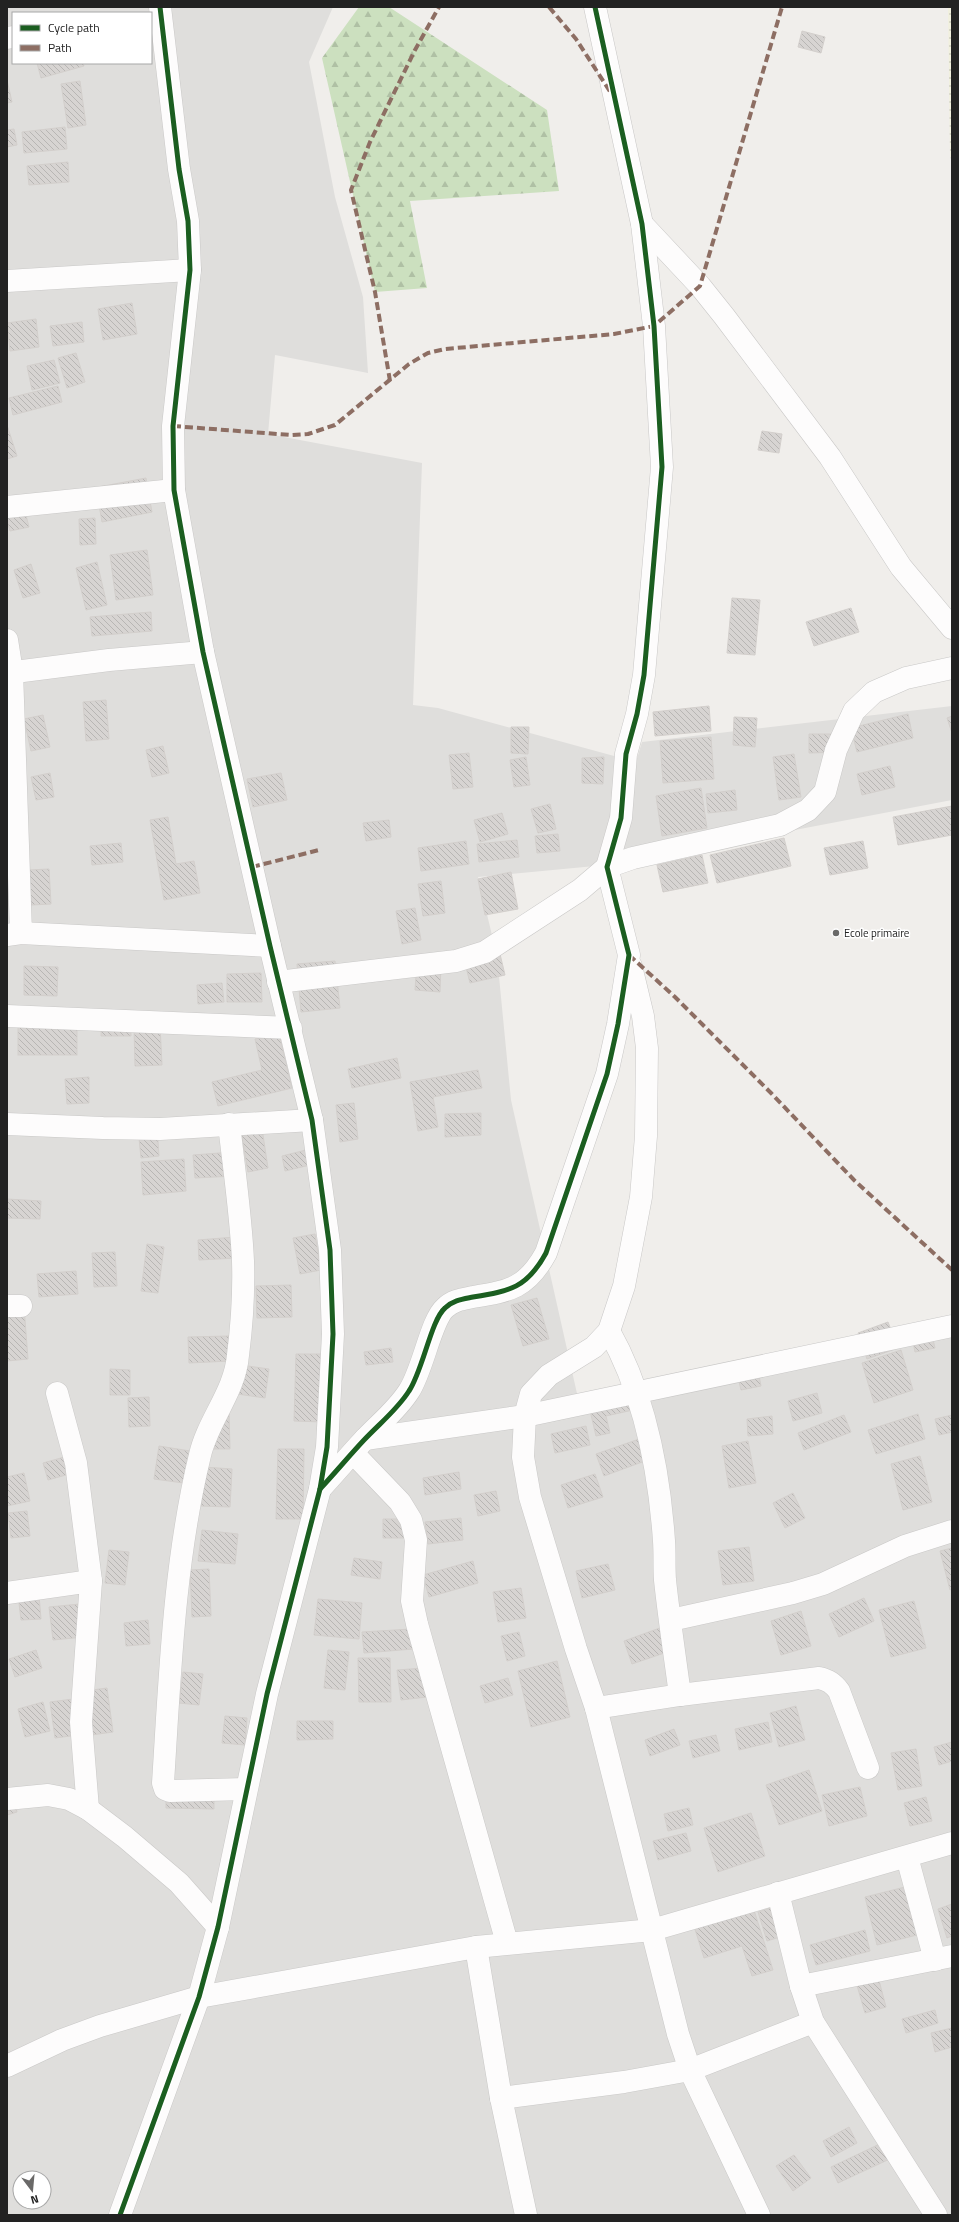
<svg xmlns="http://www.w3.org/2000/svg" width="959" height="2222" viewBox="0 0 959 2222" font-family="'Titillium Web',sans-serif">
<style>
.residential{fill:#dfdedc;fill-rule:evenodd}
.farmland{fill:url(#farmland-dots)}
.forest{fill:url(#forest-firs)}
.building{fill:url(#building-back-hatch);stroke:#d3cfcc}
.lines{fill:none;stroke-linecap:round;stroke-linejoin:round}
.minor-casing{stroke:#c9c8c7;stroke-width:23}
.minor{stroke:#fdfcfc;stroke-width:22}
.quiet{stroke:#8d6e63;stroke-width:4;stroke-dasharray:8 4;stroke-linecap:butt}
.cycleway-casing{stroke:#fff;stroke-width:8}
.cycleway{stroke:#1b5e20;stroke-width:5}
.poi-dot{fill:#6a6968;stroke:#fff;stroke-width:1.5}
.labels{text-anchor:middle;stroke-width:3;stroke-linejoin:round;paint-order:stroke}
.poi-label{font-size:11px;fill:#222;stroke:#fff;text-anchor:start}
</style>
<defs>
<pattern id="farmland-dots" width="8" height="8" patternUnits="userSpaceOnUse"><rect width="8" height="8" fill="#f1f0de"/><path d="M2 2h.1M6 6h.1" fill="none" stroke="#cecebe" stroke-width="1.8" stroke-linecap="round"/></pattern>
<pattern id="forest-firs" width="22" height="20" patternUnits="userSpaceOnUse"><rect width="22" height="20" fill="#cce0bf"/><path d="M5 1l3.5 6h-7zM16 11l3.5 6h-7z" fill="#afc0a4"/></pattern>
<pattern id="building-back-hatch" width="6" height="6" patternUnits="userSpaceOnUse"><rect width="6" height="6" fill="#d7d4d2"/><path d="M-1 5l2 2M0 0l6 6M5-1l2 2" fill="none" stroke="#b8b6b4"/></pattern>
</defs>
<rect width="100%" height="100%" fill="#f0eeeb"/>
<path class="residential" d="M7 7H333L309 62 335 197 363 297 368 373 275 355 268 434 422 463 413 705 438 708 636 762 642 742 952 706V800L616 864 478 877 497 956 511 1100 578 1398 952 1320V2215H7ZM13 13H151V63H13ZM20 2178H44V2202H20Z"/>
<path class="farmland" d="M948 7H952V164L950 155Z"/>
<path class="forest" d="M359 7H389L547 110 559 191 410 201 427 288 375 292 322 58Z"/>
<g class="building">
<path d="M802 31 825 37 821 53 798 47Z"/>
<path d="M37 63H83L84 66 41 78Z"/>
<path d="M7 80 12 102 7 103Z"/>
<path d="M80 81 86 125 68 128 61 84Z"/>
<path d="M65 127 67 149 24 153 22 132Z"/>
<path d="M14 129 17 145 7 147V130Z"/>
<path d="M68 162 69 182 29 185 27 166Z"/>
<path d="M132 303 137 334 103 340 98 309Z"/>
<path d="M36 319 39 347 10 351 7 323Z"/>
<path d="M82 322 84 342 53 346 50 326Z"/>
<path d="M76 353 85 382 67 388 58 358Z"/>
<path d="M54 360 60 383 32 390 27 366Z"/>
<path d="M58 386 62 402 13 415 9 398Z"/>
<path d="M7 425 17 456 7 459Z"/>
<path d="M762 431 782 434 779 453 758 450Z"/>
<path d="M146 478 152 512 102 522 99 505 72 492Z"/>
<path d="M21 496 29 527 10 531 7 521V499Z"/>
<path d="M95 518 96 544 80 545 79 519Z"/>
<path d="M147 550 153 595 116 600 110 555Z"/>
<path d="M97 562 107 605 86 610 76 568Z"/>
<path d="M31 564 40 593 23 598 14 570Z"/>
<path d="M732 598 760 600 755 655 727 653Z"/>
<path d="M851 608 859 632 814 646 806 622Z"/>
<path d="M151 612 152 631 92 636 90 617Z"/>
<path d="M106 700 109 739 86 741 83 702Z"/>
<path d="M709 706 711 731 655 736 653 712Z"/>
<path d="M908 714 913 738 857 752 851 728Z"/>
<path d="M43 715 50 747 31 751 24 719Z"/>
<path d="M952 716V733L947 718Z"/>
<path d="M734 717 757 718 755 747 733 745Z"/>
<path d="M511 727H529L528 754 511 753Z"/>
<path d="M809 734H843V752L809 753Z"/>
<path d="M711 737 714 779 663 783 660 741Z"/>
<path d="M163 746 169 773 152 777 146 750Z"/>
<path d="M469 753 473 787 453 789 449 755Z"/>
<path d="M794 754 801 797 779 800 773 757Z"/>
<path d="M526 757 530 785 514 787 510 760Z"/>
<path d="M604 757 603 784 582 783V758Z"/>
<path d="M890 766 895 787 862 795 857 774Z"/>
<path d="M50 773 54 797 36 800 31 777Z"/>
<path d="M281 773 287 800 253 807 247 779Z"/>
<path d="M701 788 707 828 662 836 656 796Z"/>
<path d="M735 790 737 810 708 813 706 794Z"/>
<path d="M550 804 556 829 538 833 531 809Z"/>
<path d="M952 806V835L898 845 893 817Z"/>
<path d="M502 813 508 834 480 842 474 820Z"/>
<path d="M168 817 176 864 194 861 200 893 164 900 150 820Z"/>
<path d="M389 820 391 837 366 841 363 823Z"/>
<path d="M558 834 560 851 537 853 535 836Z"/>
<path d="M784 838 791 866 717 883 710 855Z"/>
<path d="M517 840 519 857 479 862 477 844Z"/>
<path d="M466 841 469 864 421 871 418 848Z"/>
<path d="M863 841 868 868 830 875 824 848Z"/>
<path d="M121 843 123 862 92 865 90 846Z"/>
<path d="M702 855 708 883 663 892 657 865Z"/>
<path d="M49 869 51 904 31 905 29 870Z"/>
<path d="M511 872 518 909 485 915 478 879Z"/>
<path d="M441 881 445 913 423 916 418 884Z"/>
<path d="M415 908 421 940 402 944 396 911Z"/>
<path d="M500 954 505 975 470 983 465 963Z"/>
<path d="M335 961 340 1008 301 1012 297 964Z"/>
<path d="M417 962 441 963 440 992 415 990Z"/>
<path d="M24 966 58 967 57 996 24 995Z"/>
<path d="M261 973 262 1002H227V974Z"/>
<path d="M222 983 224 1002 198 1004 197 985Z"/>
<rect x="18" y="1012" width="59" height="43"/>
<path d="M102 1014H130L131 1036H101Z"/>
<path d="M160 1026 162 1065 135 1066 134 1027Z"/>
<path d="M279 1034 292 1088 218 1106 212 1082 262 1070 255 1039Z"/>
<path d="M397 1058 401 1078 352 1088 348 1069Z"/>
<path d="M478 1070 482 1088 433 1097 438 1127 418 1131 410 1082Z"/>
<path d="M89 1077V1103L67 1104 65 1079Z"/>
<path d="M354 1103 358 1139 340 1142 336 1105Z"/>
<path d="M481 1113V1135L445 1137V1114Z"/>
<path d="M261 1122 268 1168 248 1172 240 1126Z"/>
<path d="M157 1127 159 1156 141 1158 138 1128Z"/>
<path d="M306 1150 310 1165 285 1171 282 1156Z"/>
<path d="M233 1152 234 1176 195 1178 193 1155Z"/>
<path d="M184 1159 186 1191 143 1195 141 1162Z"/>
<path d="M7 1199 41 1201 40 1219 7 1218Z"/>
<path d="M315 1234 321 1270 300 1274 293 1238Z"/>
<path d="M235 1237 236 1258 199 1260 198 1240Z"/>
<path d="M147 1244 164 1247 158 1293 141 1291Z"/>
<path d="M115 1252 117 1286 94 1287 92 1253Z"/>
<path d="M76 1271 78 1294 39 1297 37 1274Z"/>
<path d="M291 1285 292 1317 257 1318 256 1286Z"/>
<path d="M537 1298 549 1339 523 1346 511 1305Z"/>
<path d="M24 1307 28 1359 7 1361V1309Z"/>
<path d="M888 1322 898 1348 867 1359 858 1333Z"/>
<path d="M930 1327 935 1348 915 1352 911 1332Z"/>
<path d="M229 1336 230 1361 189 1363 188 1337Z"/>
<path d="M391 1348 393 1362 366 1365 364 1352Z"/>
<path d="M901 1350 913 1390 874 1403 862 1363Z"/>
<path d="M296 1354H325L323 1422 294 1421Z"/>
<path d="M756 1360 761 1386 741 1390 735 1364Z"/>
<path d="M241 1365 269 1369 265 1398 237 1394Z"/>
<path d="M110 1369 130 1370V1395H110Z"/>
<path d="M629 1392 633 1410 606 1416 610 1433 596 1436 588 1402Z"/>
<path d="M817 1393 822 1413 793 1421 788 1401Z"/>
<path d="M149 1397 150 1426 129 1427 128 1398Z"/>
<path d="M229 1414 230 1449H211Z"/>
<path d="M918 1414 925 1439 876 1454 868 1430Z"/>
<path d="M844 1415 851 1432 804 1450 798 1433Z"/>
<path d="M952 1415V1432L939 1435 935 1419Z"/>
<path d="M772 1416 773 1434 748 1436 747 1419Z"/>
<path d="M586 1426 590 1445 555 1453 551 1434Z"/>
<path d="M645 1437 653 1458 604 1476 596 1454Z"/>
<path d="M748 1441 756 1483 729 1488 722 1446Z"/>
<path d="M159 1446 196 1452 191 1484 154 1479Z"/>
<path d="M278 1449H304L303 1519H276Z"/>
<path d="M68 1456 73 1473 48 1480 43 1463Z"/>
<path d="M920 1456 932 1502 903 1510 891 1464Z"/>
<path d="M204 1467 232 1469 230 1507 201 1506Z"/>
<path d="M459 1472 461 1489 425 1495 423 1478Z"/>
<path d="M24 1473 30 1501 7 1506V1477Z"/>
<path d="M595 1474 603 1497 568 1508 561 1485Z"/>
<path d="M496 1491 500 1511 478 1516 474 1495Z"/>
<path d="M793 1493 805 1518 785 1528 773 1503Z"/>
<path d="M27 1511 30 1536 11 1538 8 1513Z"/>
<path d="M461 1518 463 1540 428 1544 425 1522Z"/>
<path d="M383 1519H409L410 1538H383Z"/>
<path d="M202 1530 238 1534 235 1564 198 1561Z"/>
<path d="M749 1547 754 1581 723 1585 718 1551Z"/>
<path d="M952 1548V1589L950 1590 940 1551Z"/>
<path d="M109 1550 129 1552 125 1585 105 1583Z"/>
<path d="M354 1558 382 1562 380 1579 351 1575Z"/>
<path d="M473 1561 478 1583 429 1597 423 1575Z"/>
<path d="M608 1564 615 1590 582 1598 576 1571Z"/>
<path d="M209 1569 211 1616 192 1617 190 1570Z"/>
<path d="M38 1583 41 1619 21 1620 17 1586Z"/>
<path d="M521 1588 526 1618 498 1622 493 1592Z"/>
<path d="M864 1598 874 1621 839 1637 829 1614Z"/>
<path d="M318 1599 362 1603 359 1639 314 1635Z"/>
<path d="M914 1601 926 1648 891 1657 879 1610Z"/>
<path d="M80 1604 84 1637 53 1640 49 1607Z"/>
<path d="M801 1611 811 1646 781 1655 771 1621Z"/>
<path d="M148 1620 150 1644 126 1646 124 1623Z"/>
<path d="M668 1625 676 1649 632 1664 624 1641Z"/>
<path d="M411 1629 413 1649 364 1653 362 1632Z"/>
<path d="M519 1632 525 1656 507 1661 501 1636Z"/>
<path d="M36 1650 42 1668 15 1677 9 1659Z"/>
<path d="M328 1650 349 1652 345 1690 324 1688Z"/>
<path d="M358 1658H390L391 1702H359Z"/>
<path d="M557 1661 570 1717 531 1727 518 1671Z"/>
<path d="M424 1668 427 1697 401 1700 397 1670Z"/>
<path d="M183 1672 203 1674 199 1705 179 1703Z"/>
<path d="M508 1678 513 1695 485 1703 480 1686Z"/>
<path d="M107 1688 113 1732 91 1735 85 1691Z"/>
<path d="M73 1699 78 1735 55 1738 50 1702Z"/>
<path d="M43 1702 50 1731 25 1737 18 1709Z"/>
<path d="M796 1706 805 1740 779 1747 770 1713Z"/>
<path d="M225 1716 247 1718 245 1745 222 1743Z"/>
<path d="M297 1721H333V1739L297 1740Z"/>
<path d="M768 1722 772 1742 739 1750 735 1729Z"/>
<path d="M674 1729 680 1745 650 1756 645 1740Z"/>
<path d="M716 1735 720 1751 693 1758 689 1741Z"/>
<path d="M952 1742V1761L939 1765 934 1747Z"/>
<path d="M916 1749 922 1786 898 1790 891 1753Z"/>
<path d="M809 1770 822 1811 779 1825 766 1785Z"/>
<path d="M860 1787 867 1816 829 1826 822 1795Z"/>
<path d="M166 1788 214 1789V1809L166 1808Z"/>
<path d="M13 1793 17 1812 7 1815V1795Z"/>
<path d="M926 1797 932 1821 910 1826 904 1803Z"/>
<path d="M689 1808 693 1825 668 1831 664 1814Z"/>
<path d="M751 1813 765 1856 718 1872 704 1828Z"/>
<path d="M686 1833 691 1851 658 1860 653 1841Z"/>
<path d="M913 1885 925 1933 877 1945 865 1897Z"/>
<path d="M952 1904V1936L947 1938 938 1909Z"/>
<path d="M753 1907 773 1970 752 1976 742 1946 704 1958 694 1926Z"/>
<path d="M774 1907 783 1936 767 1941 758 1912Z"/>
<path d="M865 1930 870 1951 816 1965 810 1945Z"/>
<path d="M876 1969 886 2007 865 2013 854 1975Z"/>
<path d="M935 2010 938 2023 906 2033 902 2019Z"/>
<path d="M952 2028V2047L935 2052 931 2033Z"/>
<path d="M849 2127 857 2143 831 2157 823 2141Z"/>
<path d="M886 2141 894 2157 838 2183 831 2167Z"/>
<path d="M794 2155 811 2178 793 2191 776 2166Z"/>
</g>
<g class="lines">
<defs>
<g id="minor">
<path d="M7 38 13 37"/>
<path d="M642 224 700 286 724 316 830 457 901 567 952 628"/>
<path d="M7 281 190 270"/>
<path d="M7 507 174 490"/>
<path d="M7 640 12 672 21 933"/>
<path d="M7 673 109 660 203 652"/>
<path d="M7 935 21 933 270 946"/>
<path d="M631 966 643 1016 647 1048 646 1136 641 1197 624 1286 609 1331 594 1347 549 1375 531 1394 525 1416 523 1457 530 1497 576 1649 596 1708 678 2034 690 2070 759 2215"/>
<path d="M278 982 456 961 485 952 580 890 607 867 633 858 780 825 808 810 825 792 836 750 854 711 874 692 906 678 952 668"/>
<path d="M7 1016 291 1028"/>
<path d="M7 1124 103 1128 160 1129 312 1120"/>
<path d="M229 1124C234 1169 241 1216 243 1261 244 1293 242 1324 238 1355 235 1392 208 1420 200 1455 174 1562 170 1674 163 1783L165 1789 170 1791 246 1789"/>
<path d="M7 1306H21"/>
<path d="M609 1331C645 1395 659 1468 664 1541 665 1554 664 1567 665 1580 669 1618 675 1657 680 1695"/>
<path d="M57 1393 76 1463 91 1581 81 1722 88 1809"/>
<path d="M365 1439 525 1416 952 1326"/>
<path d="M353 1453 400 1502 411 1520 416 1540 412 1601 417 1624 507 1943"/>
<path d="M320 1489C335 1473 349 1456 364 1440 380 1423 397 1410 409 1391 423 1370 431 1320 445 1308 453 1300 463 1299 473 1297 510 1291 527 1288 546 1253L607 1074 618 1024 629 955 607 867 621 818 626 754 637 714 644 675 662 467 654 326 642 224 595 7"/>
<path d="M7 1593 91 1581"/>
<path d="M671 1620 793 1593 823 1584 905 1546 952 1531"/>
<path d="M596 1708 680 1695 819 1678C828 1680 833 1683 839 1691L868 1768"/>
<path d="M7 1799 48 1795 69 1799 88 1809 125 1837 179 1883 218 1927"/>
<path d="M907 1857 935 1960"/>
<path d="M778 1893 801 1986 813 2022 936 2215"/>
<path d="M476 1947 501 2098 526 2215"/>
<path d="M801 1986 952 1956"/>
<path d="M7 2066 62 2040 100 2026 199 1997 476 1947 652 1930 952 1843"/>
<path d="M501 2098 624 2082 690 2070 813 2022"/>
<path d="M120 2215 199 1997 218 1927 267 1694 320 1489 327 1447 333 1334 330 1250 312 1120 270 946 203 652 174 490 173 426 190 270 188 221 179 169 160 7"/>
</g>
</defs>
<use href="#minor" class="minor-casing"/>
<use href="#minor" class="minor"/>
<g class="quiet">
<path d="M549 7 576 39 611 93"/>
<path d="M390 381 375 292 351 190 370 142 415 50 439 7"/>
<path d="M173 426 291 435 308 434 335 425 409 364 428 353 445 349 614 334 654 326 700 286 782 7"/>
<path d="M252 867 319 850"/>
<path d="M629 955 675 997 771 1093 854 1180 952 1270"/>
</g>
<defs>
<g id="cycleway">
<path d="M320 1489C335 1473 349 1456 364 1440 380 1423 397 1410 409 1391 423 1370 431 1320 445 1308 453 1300 463 1299 473 1297 510 1291 527 1288 546 1253L607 1074 618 1024 629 955 607 867 621 818 626 754 637 714 644 675 662 467 654 326 642 224 595 7"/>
<path d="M120 2215 199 1997 218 1927 267 1694 320 1489 327 1447 333 1334 330 1250 312 1120 270 946 203 652 174 490 173 426 190 270 188 221 179 169 160 7"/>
</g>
</defs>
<use href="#cycleway" class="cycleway-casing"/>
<use href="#cycleway" class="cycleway"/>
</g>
<circle class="poi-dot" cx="836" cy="933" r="4"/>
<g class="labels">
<g class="poi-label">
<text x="844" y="937">Ecole primaire</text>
</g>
</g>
<rect width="959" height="2222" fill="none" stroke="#222222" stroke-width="16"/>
<rect x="12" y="12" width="140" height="52" fill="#ffffff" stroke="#a7a7a7"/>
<rect x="20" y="25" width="20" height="6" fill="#1b5e20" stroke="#a7a7a7"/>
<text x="48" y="32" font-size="12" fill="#222222">Cycle path</text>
<rect x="20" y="45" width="20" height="6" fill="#8d6e63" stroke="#a7a7a7"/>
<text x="48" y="52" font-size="12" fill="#222222">Path</text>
<g transform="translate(32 2190) rotate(164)"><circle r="19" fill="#ffffff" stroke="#a7a7a7"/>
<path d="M0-3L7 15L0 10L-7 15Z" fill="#6a6968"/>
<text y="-6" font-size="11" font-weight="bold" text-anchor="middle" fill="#222222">N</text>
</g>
</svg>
